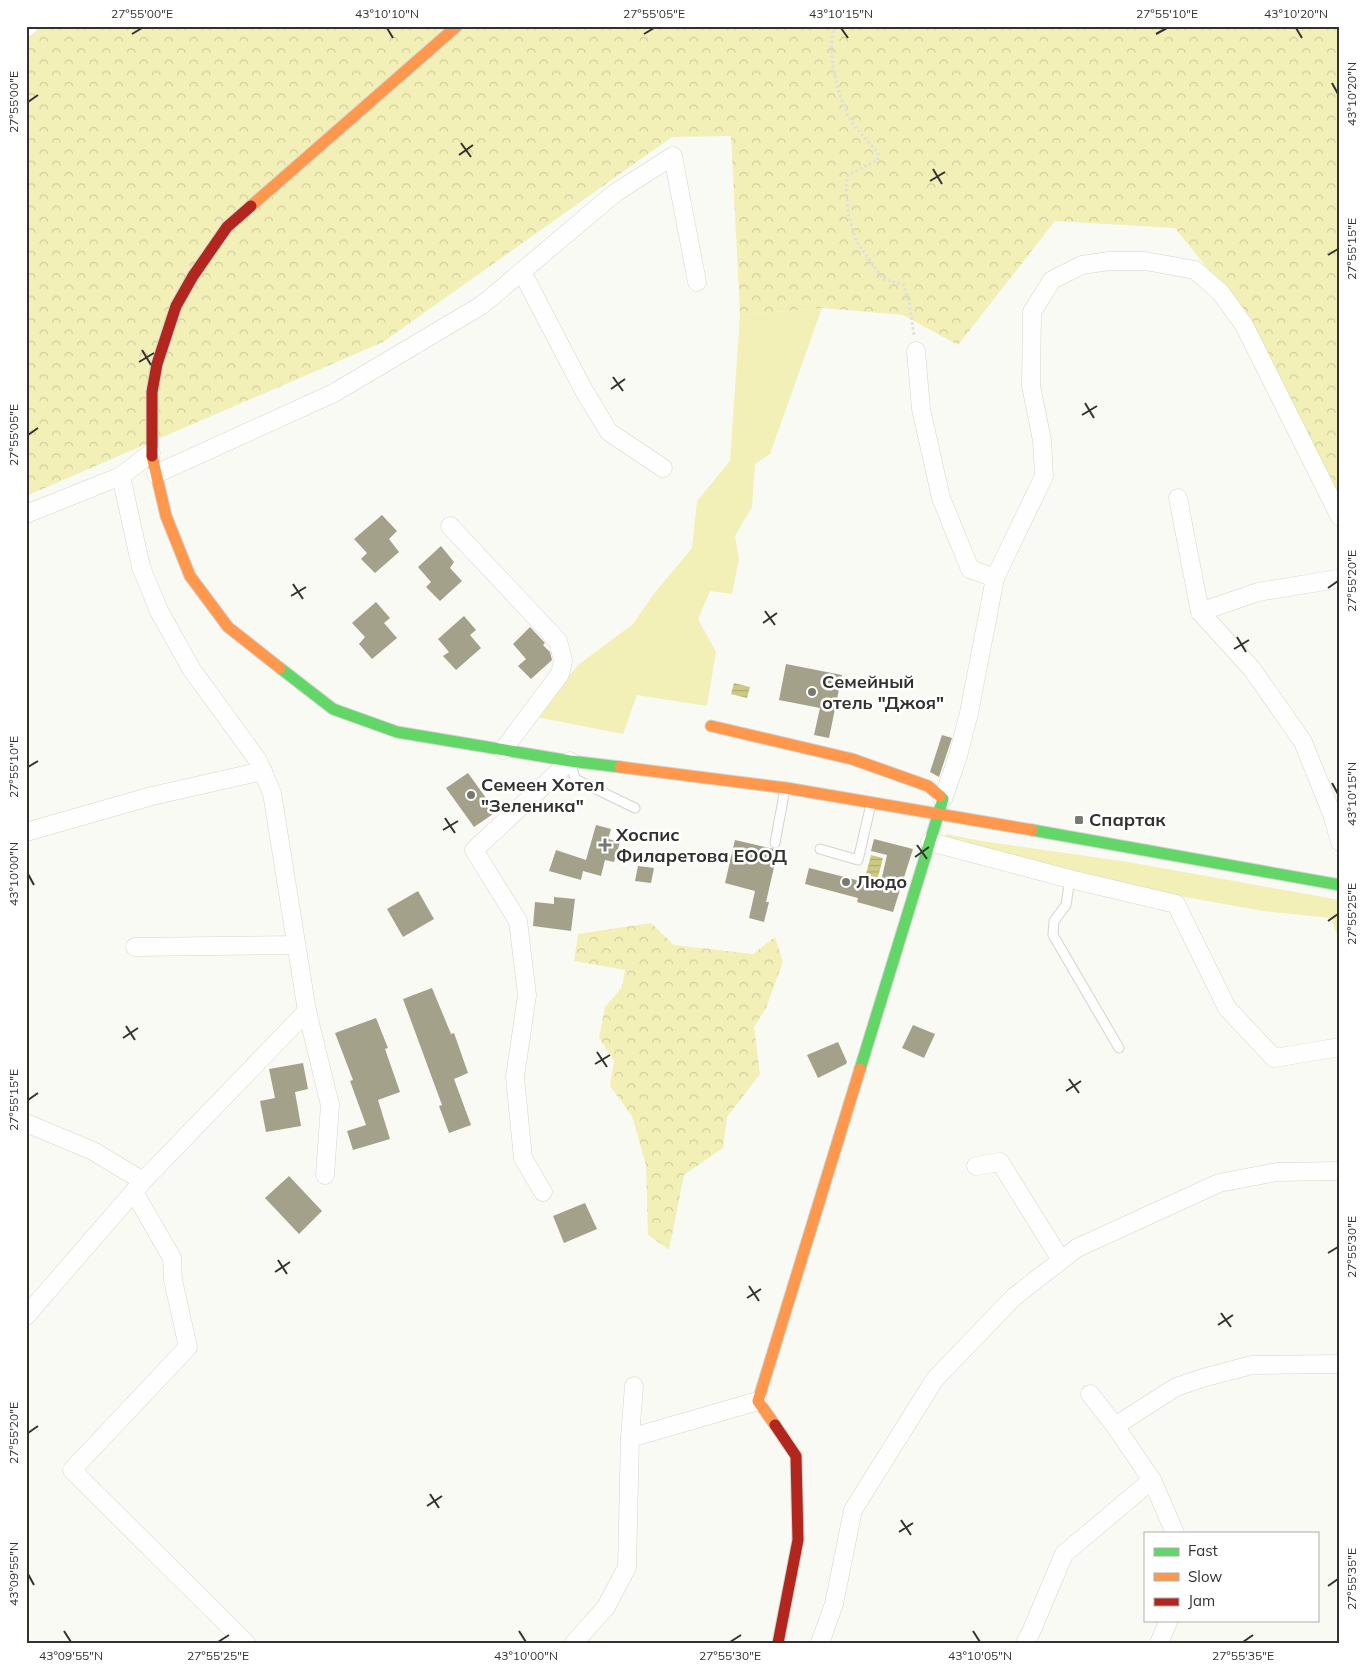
<svg xmlns="http://www.w3.org/2000/svg" width="1366" height="1669" viewBox="0 0 1366 1669" font-family="Mulish,sans-serif">
<style>
.grass{fill:#f2f0b7}
.forest{fill:url(#forest-crowns)}
.water{fill:url(#water-rules)}
.building{fill:#a3a189}
.lines{fill:none;stroke-linecap:round;stroke-linejoin:round}
.lane-casing{stroke:#d4d4d0;stroke-width:11}
.street-casing{stroke:#d4d4d0;stroke-width:19}
.fast-casing{stroke:#d4d4d0;stroke-width:13}
.slow-casing{stroke:#d4d4d0;stroke-width:13}
.jam-casing{stroke:#d4d4d0;stroke-width:13}
.path{stroke:#dfdfde;stroke-width:3;stroke-dasharray:2.5 2.5;stroke-linecap:butt}
.lane{stroke:#fefefe;stroke-width:9}
.street{stroke:#fefefe;stroke-width:18}
.fast{stroke:#63d668;stroke-width:11}
.slow{stroke:#ff974d;stroke-width:11}
.jam{stroke:#b3261e;stroke-width:11}
.ticks{fill:none;stroke:#32322f;stroke-width:2}
.poi-dot{fill:#787874;stroke:#fff;stroke-width:2}
.labels{text-anchor:middle;stroke-width:5;stroke-linejoin:round;paint-order:stroke}
.poi-label{font-size:18px;font-weight:bold;fill:#32322f;stroke:#fff;text-anchor:start}
.neatline{fill:none;stroke:#32322f;stroke-width:2}
.ticks-label{font-size:12px;text-anchor:middle;fill:#32322f}
</style>
<defs>
<pattern id="forest-crowns" width="20" height="18" patternUnits="userSpaceOnUse" patternTransform="scale(1.25)"><rect width="20" height="18" fill="#f2f0b7"/><path d="M2 6a3 3 0 1 1 6 0M12 15a3 3 0 1 1 6 0" fill="none" stroke="#d0ce9e"/></pattern>
<pattern id="water-rules" width="6" height="5" patternUnits="userSpaceOnUse" patternTransform="scale(1.25)"><rect width="6" height="5" fill="#ccc983"/><path d="M0 2.5h6" fill="none" stroke="#b0ad71"/></pattern>
</defs>
<rect width="100%" height="100%" fill="#fafaf5"/>
<g class="grass">
<path d="M822 308 770 454 755 464 752 507 735 536 739 559 732 594 710 591 698 619 716 652 707 706 637 695 623 734 536 717 578 665 633 624 653 595 692 548 697 501 730 461 740 315Z"/>
<path d="M946 834 982 841 1128 862 1340 900V944L1331 918 1263 911 1174 895 942 841Z"/>
</g>
<g class="forest">
<path d="M26 26H1340V510L1248 319 1175 228 1055 221 958 345 903 315 822 308 740 315 731 136 672 137 383 342 26 496Z"/>
<path d="M651 923 674 945 753 954 775 937 783 962 766 1008 754 1027 760 1074 727 1117 723 1148 684 1175 669 1250 648 1235 646 1165 632 1116 610 1086 614 1061 599 1038 605 1007 622 987 625 970 574 961 578 934Z"/>
</g>
<g class="water">
<path d="M734 683 750 687 747 698 731 694Z"/>
<path d="M871 855 883 858 877 881 865 878Z"/>
</g>
<g class="building">
<path d="M382 515 397 531 389 539 399 552 375 573 361 559 367 553 354 539Z"/>
<path d="M441 546 454 562 450 568 462 581 440 601 426 587 431 582 418 567Z"/>
<path d="M376 602 390 618 384 623 397 638 372 659 359 644 365 637 352 623Z"/>
<path d="M464 616 476 630 470 635 481 648 456 670 443 656 449 652 438 639Z"/>
<path d="M530 627 545 643 543 645 550 652 552 660 531 679 518 666 526 659 513 644Z"/>
<path d="M786 664 842 675 829 738 814 735 820 708 779 700Z"/>
<path d="M942 735 952 738 939 777 930 772Z"/>
<path d="M468 773 496 812 474 827 446 788Z"/>
<path d="M596 825 611 829 608 839 620 842 614 862 605 860 601 876 583 871 581 880 549 871 556 850 586 860Z"/>
<path d="M874 839 913 849 893 912 857 902 858 898 805 884 809 868 880 886 887 855 871 851Z"/>
<path d="M735 840 778 850 766 902H769L764 922 749 918 755 891 725 883Z"/>
<path d="M638 866 654 868 651 883 635 881Z"/>
<path d="M418 891 434 919 403 937 387 909Z"/>
<path d="M554 897 575 899 571 931 533 926 535 902 554 904Z"/>
<path d="M432 988 451 1034 454 1033 468 1073 454 1079 471 1125 449 1133 439 1106 442 1105 403 999Z"/>
<path d="M376 1018 388 1048 385 1049 400 1092 378 1100 390 1139 353 1150 347 1131 366 1125 350 1081 353 1080 335 1033Z"/>
<path d="M913 1025 935 1034 924 1058 902 1048Z"/>
<path d="M838 1042 847 1062 846 1064 818 1078 807 1055Z"/>
<path d="M303 1063 308 1089 295 1092 301 1126 266 1132 260 1101 275 1098 269 1069Z"/>
<path d="M289 1176 322 1211 299 1234 265 1198Z"/>
<path d="M585 1203 597 1229 564 1243 553 1216Z"/>
</g>
<g class="lines">
<defs>
<g id="lane">
<path d="M571 764 575 779 635 808"/>
<path d="M775 843 785 789"/>
<path d="M820 849 858 860 871 804"/>
<path d="M1070 879 1066 905 1054 921 1053 935 1119 1048"/>
</g>
<g id="street">
<path d="M26 28 29 26"/>
<path d="M522 272 583 389 609 432 663 468"/>
<path d="M916 351 921 409 941 498 970 569 995 578"/>
<path d="M156 474 334 393 482 305 615 193 673 156 697 282"/>
<path d="M1178 498 1200 612 1252 669 1303 742 1332 814 1340 842"/>
<path d="M26 514 121 476"/>
<path d="M450 526 558 641 563 661 560 674 503 750"/>
<path d="M1200 612 1258 592 1337 579"/>
<path d="M943 799 958 756 969 713 995 578 1044 476 1042 440 1031 386 1032 312 1052 280 1082 265 1109 261H1145L1195 270 1221 293 1244 325 1340 517"/>
<path d="M26 832 152 796 263 771"/>
<path d="M930 842 1070 879 1176 904 1227 1008 1274 1058 1340 1047"/>
<path d="M135 947 296 945"/>
<path d="M307 1011 330 1105 325 1175"/>
<path d="M26 1123 93 1151 143 1181"/>
<path d="M976 1166 1000 1162 1061 1260"/>
<path d="M134 1192 172 1258 173 1280 188 1347 72 1470 246 1643"/>
<path d="M543 1192 523 1158 515 1077 527 995 518 921 474 850 570 761"/>
<path d="M26 1316 143 1181 307 1011 272 793 257 759 192 670 159 611 141 567 121 476 151 453"/>
<path d="M1090 1394 1115 1426 1152 1480 1175 1533"/>
<path d="M1115 1426 1176 1387 1206 1377 1252 1365 1340 1364"/>
<path d="M630 1438 758 1401"/>
<path d="M574 1643 606 1607 627 1567 630 1438 634 1386"/>
<path d="M820 1643 834 1604 853 1510 935 1379 1014 1297 1077 1248 1219 1183 1277 1172 1340 1171"/>
<path d="M1025 1643 1031 1632 1064 1554 1152 1480"/>
<path d="M1159 1643 1169 1620"/>
</g>
<g id="fast">
<path d="M280 668 333 709 397 732 570 761 620 767"/>
<path d="M1032 830 1340 885"/>
<path d="M860 1069 943 799 940 796"/>
</g>
<g id="slow">
<path d="M251 206 457 26"/>
<path d="M152 456 166 516 190 576 228 627 280 668"/>
<path d="M711 726 852 759 928 786 940 796"/>
<path d="M620 767 786 788 1032 830"/>
<path d="M775 1425 758 1401 860 1069"/>
</g>
<g id="jam">
<path d="M152 456V392L157 364 176 306 193 276 227 227 251 206"/>
<path d="M775 1425 796 1456 798 1540 778 1643"/>
</g>
</defs>
<use href="#lane" class="lane-casing"/>
<use href="#street" class="street-casing"/>
<use href="#fast" class="fast-casing"/>
<use href="#slow" class="slow-casing"/>
<use href="#jam" class="jam-casing"/>
<path class="path" d="M835 26C826 48 837 92 847 113 853 128 868 140 878 153V160L848 175 846 186 848 213 856 241 883 279 904 285 909 302 914 335"/>
<use href="#lane" class="lane"/>
<use href="#street" class="street"/>
<use href="#fast" class="fast"/>
<use href="#slow" class="slow"/>
<use href="#jam" class="jam"/>
</g>
<path class="ticks" d="M387 28 393 38M841 28 848 38M1296 28 1302 38M132 34 142 28M644 34 654 28M1156 34 1167 28M1332 83 1338 94M28 102 38 95M461 143 471 157M459 155 473 145M933 169 942 184M930 181 945 172M1328 255 1338 249M142 350 151 365M139 362 154 353M613 377 623 391M611 389 625 379M1085 403 1094 418M1082 415 1097 406M28 435 38 428M293 584 303 599M1328 588 1338 581M291 596 306 587M765 611 775 625M763 623 777 613M1237 637 1246 652M1234 649 1249 640M28 767 38 761M1332 783 1338 794M445 818 455 833M443 830 458 821M917 845 927 859M915 857 929 847M28 874 34 885M1328 921 1338 914M126 1026 135 1040M123 1038 138 1028M597 1052 607 1067M595 1064 610 1055M1069 1079 1079 1093M1066 1091 1081 1081M28 1100 38 1093M1328 1253 1338 1247M278 1260 287 1274M275 1272 290 1262M749 1286 759 1301M747 1298 761 1289M1221 1313 1231 1327M1218 1325 1233 1315M28 1433 38 1426M430 1494 439 1508M427 1506 442 1496M901 1520 911 1535M899 1532 913 1523M28 1574 34 1585M1328 1586 1338 1579M64 1631 71 1642M519 1631 526 1642M973 1631 980 1642M218 1642 229 1635M730 1642 741 1635M1243 1642 1253 1635"/>
<g class="poi-dot">
<circle cx="812" cy="692" r="5"/>
<circle cx="471" cy="795" r="5"/>
<rect x="1074" y="815" width="10" height="10" rx="2.5"/>
<path d="M602.5 837.5h5v5h5v5h-5v5h-5v-5h-5v-5h5z"/>
<circle cx="846" cy="882" r="5"/>
</g>
<g class="labels">
<g class="poi-label">
<text x="822" y="688">Семейный<tspan x="822" dy="21">отель "Джоя"</tspan></text>
<text x="481" y="791">Семеен Хотел<tspan x="481" dy="21">"Зеленика"</tspan></text>
<text x="1089" y="826">Спартак</text>
<text x="616" y="841">Хоспис<tspan x="616" dy="21">Филаретова ЕООД</tspan></text>
<text x="856" y="888">Людо</text>
</g>
</g>
<rect width="1366" height="1669" fill="none" stroke="#ffffff" stroke-width="55"/>
<rect x="1144" y="1532" width="175" height="90" fill="#ffffff" stroke="#adadac"/>
<rect x="1154" y="1548" width="25" height="8" fill="#63d668" stroke="#adadac"/>
<text x="1188" y="1556" font-size="15" fill="#32322f">Fast</text>
<rect x="1154" y="1573" width="25" height="8" fill="#ff974d" stroke="#adadac"/>
<text x="1188" y="1582" font-size="15" fill="#32322f">Slow</text>
<rect x="1154" y="1598" width="25" height="8" fill="#b3261e" stroke="#adadac"/>
<text x="1188" y="1606" font-size="15" fill="#32322f">Jam</text>
<rect x="28" y="28" width="1310" height="1614" class="neatline"/>
<g class="ticks-label">
<text x="142" y="18">27°55'00"E</text>
<text x="387" y="18">43°10'10"N</text>
<text x="654" y="18">27°55'05"E</text>
<text x="841" y="18">43°10'15"N</text>
<text x="1167" y="18">27°55'10"E</text>
<text x="1296" y="18">43°10'20"N</text>
<text transform="translate(1352 94) rotate(-90)" y="4">43°10'20"N</text>
<text transform="translate(14 102) rotate(-90)" y="4">27°55'00"E</text>
<text transform="translate(1352 249) rotate(-90)" y="4">27°55'15"E</text>
<text transform="translate(14 435) rotate(-90)" y="4">27°55'05"E</text>
<text transform="translate(1352 581) rotate(-90)" y="4">27°55'20"E</text>
<text transform="translate(14 767) rotate(-90)" y="4">27°55'10"E</text>
<text transform="translate(1352 794) rotate(-90)" y="4">43°10'15"N</text>
<text transform="translate(14 874) rotate(-90)" y="4">43°10'00"N</text>
<text transform="translate(1352 914) rotate(-90)" y="4">27°55'25"E</text>
<text transform="translate(14 1100) rotate(-90)" y="4">27°55'15"E</text>
<text transform="translate(1352 1247) rotate(-90)" y="4">27°55'30"E</text>
<text transform="translate(14 1433) rotate(-90)" y="4">27°55'20"E</text>
<text transform="translate(14 1574) rotate(-90)" y="4">43°09'55"N</text>
<text transform="translate(1352 1579) rotate(-90)" y="4">27°55'35"E</text>
<text x="71" y="1660">43°09'55"N</text>
<text x="218" y="1660">27°55'25"E</text>
<text x="526" y="1660">43°10'00"N</text>
<text x="730" y="1660">27°55'30"E</text>
<text x="980" y="1660">43°10'05"N</text>
<text x="1243" y="1660">27°55'35"E</text>
</g>
</svg>
